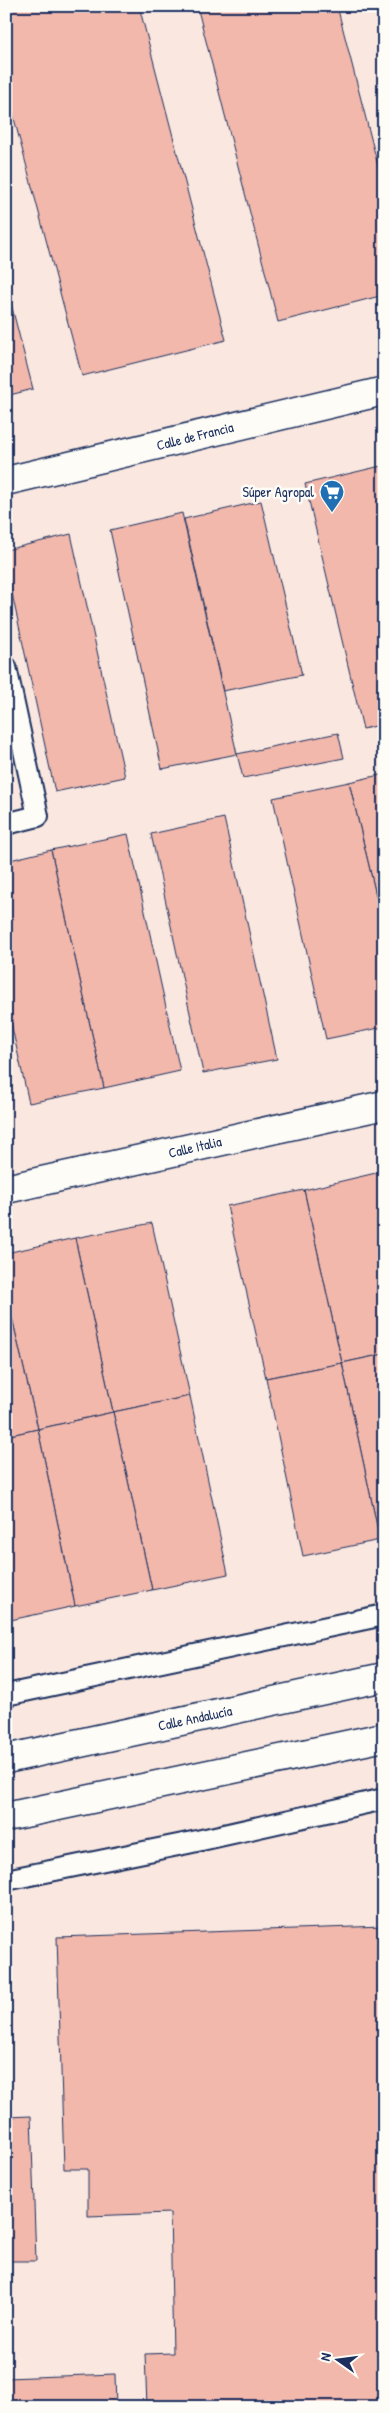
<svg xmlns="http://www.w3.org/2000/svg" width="390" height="2413" viewBox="0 0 390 2413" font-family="'Patrick Hand',sans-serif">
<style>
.built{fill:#fae8e0}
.building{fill:#f2b8ac;stroke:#1b2f5e}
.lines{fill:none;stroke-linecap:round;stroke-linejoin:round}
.lane-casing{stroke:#1b2f5e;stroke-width:24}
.street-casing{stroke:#1b2f5e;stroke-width:31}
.secondary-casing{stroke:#1b2f5e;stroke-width:31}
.lane{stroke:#fdfcf7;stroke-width:20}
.street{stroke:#fdfcf7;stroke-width:28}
.secondary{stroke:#fdfcf7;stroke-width:28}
.labels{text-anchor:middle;stroke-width:5;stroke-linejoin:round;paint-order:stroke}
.street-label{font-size:14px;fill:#1b2f5e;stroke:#fdfcf7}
.poi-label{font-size:14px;fill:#1b2f5e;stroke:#fdfcf7;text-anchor:end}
</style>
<rect width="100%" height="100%" fill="#fdfcf7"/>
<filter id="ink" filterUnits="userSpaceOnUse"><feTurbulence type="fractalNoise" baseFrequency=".02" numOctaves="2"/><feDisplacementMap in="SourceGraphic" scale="10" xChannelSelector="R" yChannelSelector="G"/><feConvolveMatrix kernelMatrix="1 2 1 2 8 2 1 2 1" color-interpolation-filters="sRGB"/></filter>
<g filter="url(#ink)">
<rect class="built" x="6" y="6" width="378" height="2401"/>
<g class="building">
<path d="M6 6H139L226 340 82 376 6 88Z"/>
<path d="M197 6H337L384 189V295L278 322Z"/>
<path d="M6 284 33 389 6 396Z"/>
<path d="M381 466 384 477V724L363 729 305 484Z"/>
<path d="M261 501 302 675 223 691 184 519Z"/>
<path d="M182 513 237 754 162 769 110 530Z"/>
<path d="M71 534 125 777 55 792 6 566V550Z"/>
<path d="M338 733 344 758 243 778 237 754Z"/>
<path d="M384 774V929L349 782Z"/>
<path d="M349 782 384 929V1027L326 1039 273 798Z"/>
<path d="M224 818 277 1059 203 1073 151 834Z"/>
<path d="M128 834 180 1071 104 1088 51 850Z"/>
<path d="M51 850 104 1088 29 1103 6 1001V861Z"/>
<path d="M380 1172 384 1190V1354L342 1363 304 1190Z"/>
<path d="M304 1190 342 1363 266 1378 227 1206Z"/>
<path d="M152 1223 190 1396 113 1412 75 1238Z"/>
<path d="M75 1238 113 1412 38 1429 6 1292V1253Z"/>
<path d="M6 1292 38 1429 6 1436Z"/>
<path d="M384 1354V1540H380L342 1363Z"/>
<path d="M342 1363 380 1540 303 1556 266 1378Z"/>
<path d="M190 1396 228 1574 152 1590 113 1412Z"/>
<path d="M113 1412 152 1590 75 1606 38 1429Z"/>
<path d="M38 1429 75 1606 6 1621V1436Z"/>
<path d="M384 1926V2407H147L145 2354 173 2353 170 2213 88 2216V2169H64L57 1937Z"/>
<path d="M31 2116 36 2261H6V2117Z"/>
<path d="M115 2374 116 2407H6V2378Z"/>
</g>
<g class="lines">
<defs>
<g id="lane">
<path d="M6 667 38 816 6 824"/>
<path d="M6 1695 384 1615"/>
<path d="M6 1880 188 1843 384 1799"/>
</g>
<g id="street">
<path d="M6 481 384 391"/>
<path d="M6 1189 384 1105"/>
</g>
<g id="secondary">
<path d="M6 1759 384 1677"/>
<path d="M6 1817 384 1737"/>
</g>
</defs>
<use href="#lane" class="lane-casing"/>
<use href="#street" class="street-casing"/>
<use href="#secondary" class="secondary-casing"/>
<use href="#lane" class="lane"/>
<use href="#street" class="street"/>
<use href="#secondary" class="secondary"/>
</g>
</g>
<defs>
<symbol id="supermarket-pin" viewBox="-11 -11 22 30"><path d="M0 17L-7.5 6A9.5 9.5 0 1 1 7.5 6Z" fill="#1f6fb2" stroke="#fdfcf7"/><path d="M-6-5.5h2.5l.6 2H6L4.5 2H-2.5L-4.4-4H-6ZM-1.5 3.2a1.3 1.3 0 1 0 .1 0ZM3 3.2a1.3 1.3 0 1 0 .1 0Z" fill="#fff"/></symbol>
</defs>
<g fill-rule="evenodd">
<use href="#supermarket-pin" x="318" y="478" width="28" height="38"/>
</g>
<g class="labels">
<g class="street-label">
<text transform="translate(195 436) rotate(-14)" y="5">Calle de Francia</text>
<text transform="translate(195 1147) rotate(-13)" y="5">Calle Italia</text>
<text transform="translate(195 1718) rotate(-12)" y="5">Calle Andalucía</text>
</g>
<g class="poi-label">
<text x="314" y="497">Súper Agropal</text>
</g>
</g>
<rect width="390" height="2413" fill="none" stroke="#fdfcf7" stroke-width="25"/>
<rect x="12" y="12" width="365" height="2388" fill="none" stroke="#1b2f5e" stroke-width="2" filter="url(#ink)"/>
<g transform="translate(338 2360) rotate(284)" stroke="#fdfcf7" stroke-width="4" paint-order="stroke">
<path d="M0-4L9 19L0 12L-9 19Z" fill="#1b2f5e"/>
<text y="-8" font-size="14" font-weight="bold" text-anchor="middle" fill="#1b2f5e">N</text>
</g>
</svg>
